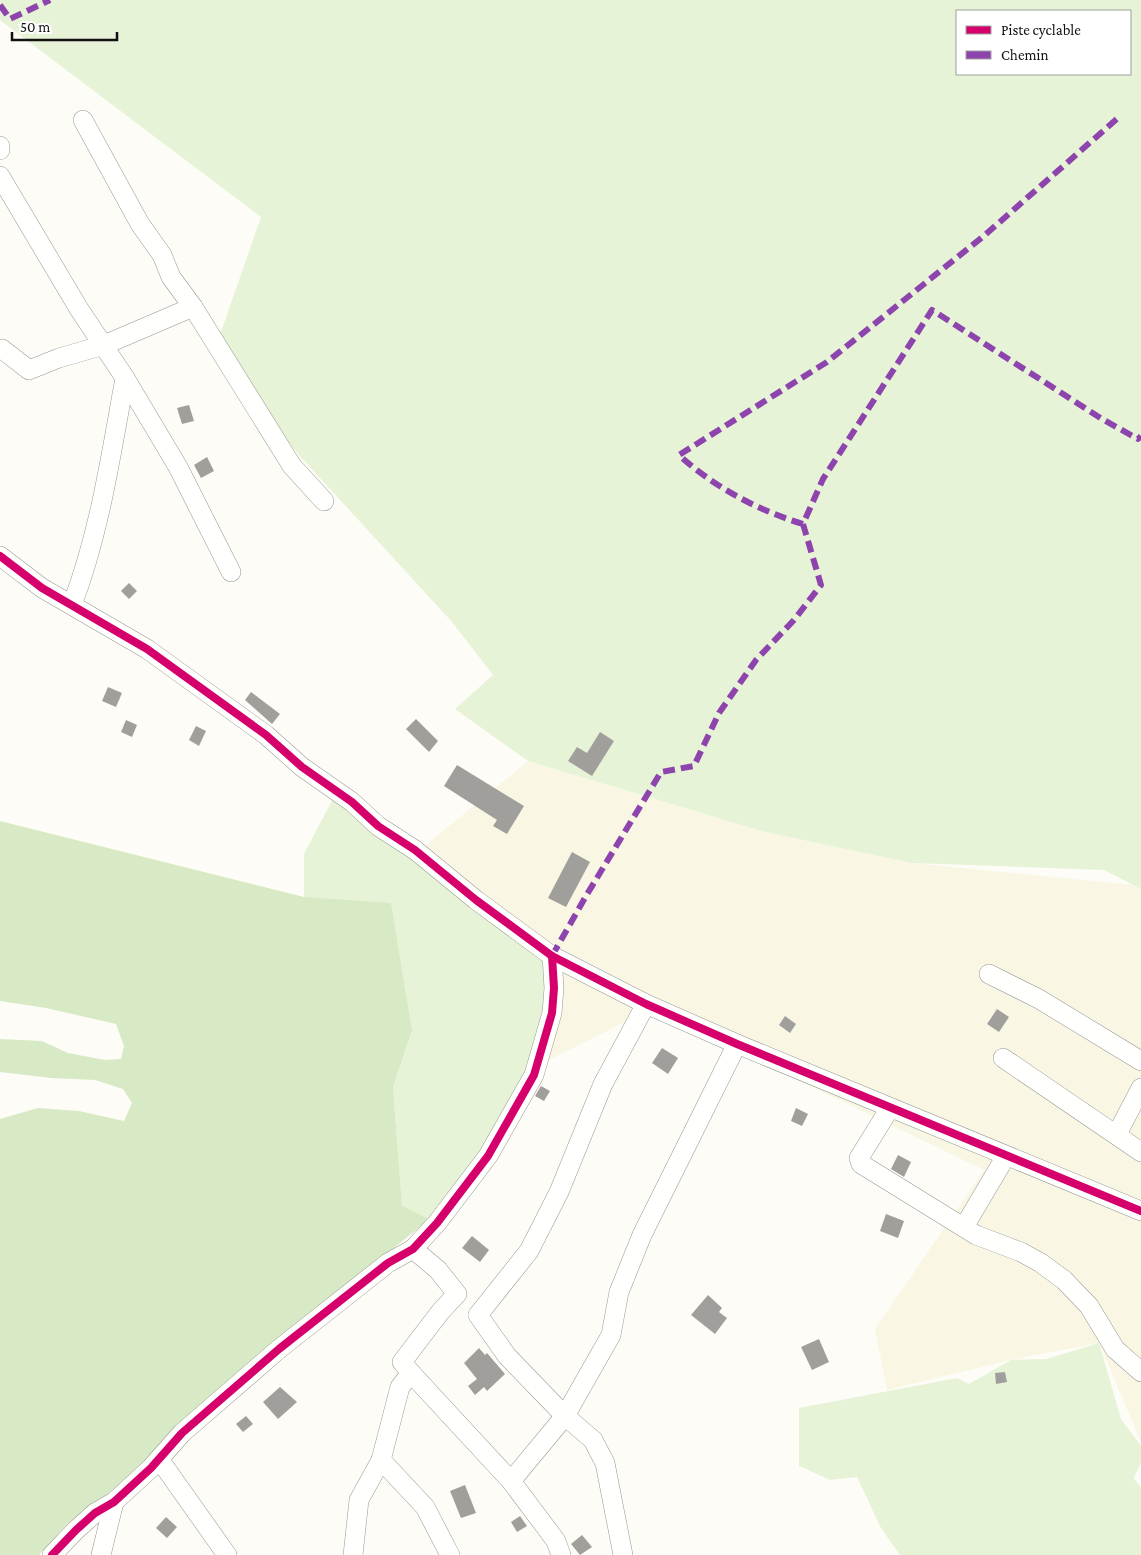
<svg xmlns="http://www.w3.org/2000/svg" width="1141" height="1555" viewBox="0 0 1141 1555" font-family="'Crimson Pro',serif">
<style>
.farmland{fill:#f9f7e4}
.green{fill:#e7f3d7;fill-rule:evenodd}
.forest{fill:#d8eac5}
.building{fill:#a19f9c}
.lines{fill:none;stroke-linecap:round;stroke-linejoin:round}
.minor-casing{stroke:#979795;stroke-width:20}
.minor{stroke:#fffffe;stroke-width:19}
.quiet{stroke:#8e44ad;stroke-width:6;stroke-dasharray:12 6;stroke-linecap:butt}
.cycleway-casing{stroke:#fff;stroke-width:11}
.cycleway{stroke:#d6006c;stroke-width:8}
</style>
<rect width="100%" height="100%" fill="#fdfcf7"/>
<path class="farmland" d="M528 761 765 832 912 863 1133 885 1141 889V1442L1099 1343 1011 1360 887 1390 875 1329 984 1170 651 1009 503 1083 419 851Z"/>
<g class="green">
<path d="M0 0H1141V889L1104 870 912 863 765 832 528 761 455 709 493 675 452 622 299 455 214 352 261 217 0 20ZM957 11H1130V74H957Z"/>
<path d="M338 789 537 940 546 964 547 1011 528 1073 472 1169 429 1219 402 1207 393 1087 412 1031 304 897V854Z"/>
<path d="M1099 1343 1121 1419 1141 1446V1462L1134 1478 1141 1488V1555H900L881 1528 857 1477 830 1480 799 1466V1408L957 1378 969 1384 1011 1360 1046 1359Z"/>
</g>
<path class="forest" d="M0 821 304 897 391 903 412 1031 393 1087 402 1206 429 1219 239 1377 148 1464 68 1523 39 1555H0V1119L38 1108 79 1111 124 1121 132 1103 123 1089 95 1080 51 1078 0 1072V1039L42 1041 68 1053 105 1060 121 1059 124 1046 116 1024 46 1008 0 1001Z"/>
<g class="building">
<path d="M189 405 194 421 182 424 177 408Z"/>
<path d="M207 457 214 471 201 478 194 465Z"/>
<path d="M129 583 137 591 129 599 121 591Z"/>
<path d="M108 687 122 693 116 707 102 701Z"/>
<path d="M251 692 280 714 272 724 245 700Z"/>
<path d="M416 719 438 741 429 752 406 729Z"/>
<path d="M126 720 137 725 132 737 121 732Z"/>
<path d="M196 726 206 731 199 746 189 740Z"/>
<path d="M600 732 614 741 592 776 568 761 577 747 587 753Z"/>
<path d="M457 765 524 806 507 834 493 826 497 820 444 786Z"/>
<path d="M572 852 590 862 566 907 548 898Z"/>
<path d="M997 1009 1009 1017 999 1032 987 1024Z"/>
<path d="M785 1016 796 1024 790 1033 779 1025Z"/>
<path d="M662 1048 678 1058 668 1074 652 1063Z"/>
<path d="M541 1086 550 1091 544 1101 535 1096Z"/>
<path d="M796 1108 808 1114 802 1126 791 1121Z"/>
<path d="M898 1155 911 1162 904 1177 891 1169Z"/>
<path d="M886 1214 904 1221 898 1238 880 1231Z"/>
<path d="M472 1236 489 1250 480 1262 462 1248Z"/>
<path d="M708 1295 722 1308 719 1312 727 1318 715 1334 691 1315Z"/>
<path d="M819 1339 829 1362 812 1370 801 1347Z"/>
<path d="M479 1348 485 1355 487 1353 505 1374 487 1391 484 1387 475 1395 468 1386 477 1379 464 1363Z"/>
<path d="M1005 1372 1007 1382 996 1384 995 1373Z"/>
<path d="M280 1387 297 1402 278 1419 263 1402Z"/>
<path d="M246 1416 253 1424 243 1432 236 1424Z"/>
<path d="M465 1485 476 1513 461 1518 450 1491Z"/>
<path d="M520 1516 527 1526 517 1532 511 1522Z"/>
<path d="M166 1517 177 1527 167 1538 156 1528Z"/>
<path d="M582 1535 592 1547 580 1555 571 1544Z"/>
</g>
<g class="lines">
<defs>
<g id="minor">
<path d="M83 120 140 224 162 255 171 277 193 307 292 466 324 501"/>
<path d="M0 146V150"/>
<path d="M0 176 79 309 125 378 178 467 231 572"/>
<path d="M0 350 2 349 29 370 59 358 104 345 193 307"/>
<path d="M0 556 42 588 147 649 266 735 302 767 352 802 378 826 415 850 476 900 552 956 646 1004 737 1044 1141 1211"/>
<path d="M72 605C100 532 111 454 125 378"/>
<path d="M989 974 1039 999 1141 1061"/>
<path d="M1003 1058 1141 1152"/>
<path d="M890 1108 859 1158 861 1164 976 1235 1021 1252 1041 1263 1064 1280 1089 1306 1115 1349 1141 1372"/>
<path d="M1117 1134 1141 1088"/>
<path d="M964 1227 1006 1156"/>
<path d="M411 1373 511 1481"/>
<path d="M159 1459 227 1555"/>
<path d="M381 1460 425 1507 450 1555"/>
<path d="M52 1555 76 1530 95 1513 114 1502 151 1468 182 1433 279 1349 388 1263 413 1249 437 1223 488 1156 534 1075 552 1013 554 988 552 956"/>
<path d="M101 1555 114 1502"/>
<path d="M353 1555 359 1500 381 1460 400 1387 411 1373 402 1362 441 1311 457 1294 438 1270 413 1249"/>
<path d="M561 1555 556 1541 511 1481 565 1416 611 1335 619 1292 642 1235 737 1044"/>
<path d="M623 1555 605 1463 593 1440 565 1416 507 1356 478 1315 529 1251 559 1192 603 1084 646 1004"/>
</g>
</defs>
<use href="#minor" class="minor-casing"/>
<use href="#minor" class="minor"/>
<g class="quiet">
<path d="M0 5 10 19 50 0"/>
<path d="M803 524C757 510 714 487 679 455L827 362 985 235 1119 117"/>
<path d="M552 956 586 896 661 772 694 766 719 713 756 660 794 620 821 585 803 524 823 479 932 310 1102 419 1138 439 1141 436"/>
</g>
<defs>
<g id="cycleway">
<path d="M0 556 42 588 147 649 266 735 302 767 352 802 378 826 415 850 476 900 552 956 646 1004 737 1044 1141 1211"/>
<path d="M52 1555 76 1530 95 1513 114 1502 151 1468 182 1433 279 1349 388 1263 413 1249 437 1223 488 1156 534 1075 552 1013 554 988 552 956"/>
</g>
</defs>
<use href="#cycleway" class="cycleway-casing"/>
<use href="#cycleway" class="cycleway"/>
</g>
<rect x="956" y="10" width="175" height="65" fill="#ffffff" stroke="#a0a0a0"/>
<rect x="966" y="26" width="25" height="8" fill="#d6006c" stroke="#a0a0a0"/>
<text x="1001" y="35" font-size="15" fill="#111111">Piste cyclable</text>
<rect x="966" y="51" width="25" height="8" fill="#8e44ad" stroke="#a0a0a0"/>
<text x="1001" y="60" font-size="15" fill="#111111">Chemin</text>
<path d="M12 32v8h105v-8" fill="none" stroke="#111111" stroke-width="2.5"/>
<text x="20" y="32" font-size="15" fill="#111111" stroke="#ffffff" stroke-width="4" paint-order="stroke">50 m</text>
</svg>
